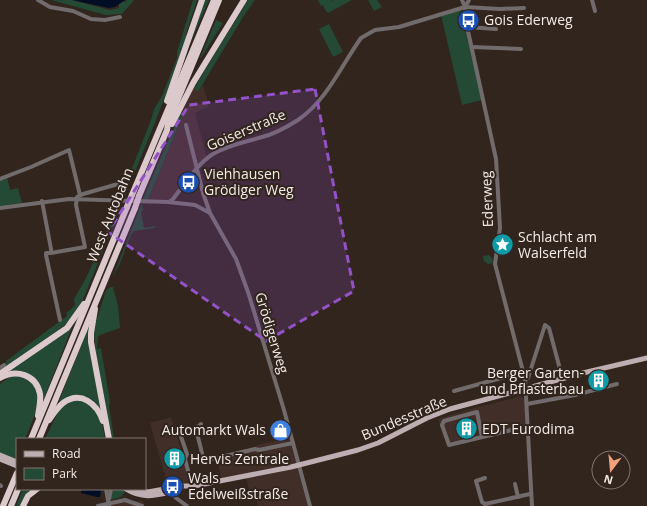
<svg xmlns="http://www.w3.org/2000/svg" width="647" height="506" viewBox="0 0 647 506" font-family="'Open Sans',sans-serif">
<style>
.commercial{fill:#412e29}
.green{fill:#244934}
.water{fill:#000d24}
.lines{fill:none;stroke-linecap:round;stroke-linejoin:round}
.minor{stroke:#726b6c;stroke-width:4}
.major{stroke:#beaeb1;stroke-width:5}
.highway{stroke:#dcc9cc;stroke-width:6}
.highway-bridge{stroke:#dcc9cc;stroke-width:6}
.marked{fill:#9352c7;fill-opacity:0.2;stroke:#9352c7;stroke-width:3;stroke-dasharray:8 5;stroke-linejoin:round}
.labels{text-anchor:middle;stroke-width:4;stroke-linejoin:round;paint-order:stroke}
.poi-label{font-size:14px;fill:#f4ebe7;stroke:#31251e;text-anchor:start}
.street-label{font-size:14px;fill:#f4ebe7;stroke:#31251e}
</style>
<rect width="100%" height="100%" fill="#31251e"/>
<g class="commercial">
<path d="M203 85 209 106 195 113 207 158 170 200 166 201 148 200 184 114 181 112 194 88 198 92Z"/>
<path d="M522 396 525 402 526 429 448 447 438 419 474 408Z"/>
<path d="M171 417 191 482 168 486 150 423Z"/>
<path d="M289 438 308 506H258L255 496 251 497 245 474 222 479 221 476 217 460 254 448 257 445Z"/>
<path d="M127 501H143L144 506H107Z"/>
</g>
<g class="green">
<path d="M51 0H72L110 10 119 8V1L125 2 127 0H134L122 14 106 15Z"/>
<path d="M193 0H197L186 34V42L154 125 125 196 122 195 126 187 127 181 151 120 154 109 161 98 177 58V52Z"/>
<path d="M204 0H209L189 46Z"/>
<path d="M248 0H255L243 17 198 92 194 88Z"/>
<path d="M318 0H333L328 3 334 0H352L328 13 325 10 323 5 321 6Z"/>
<path d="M368 0H377L382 7 374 11Z"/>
<path d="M459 10 462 12 482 100 462 105 441 15Z"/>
<path d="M216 20 223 23 201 58H200Z"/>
<path d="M329 24 343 52 333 57 319 29Z"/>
<path d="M181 112 184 113 148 200 143 199 170 136Z"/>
<path d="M7 177 10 190 18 188 22 203 0 206V180Z"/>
<path d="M142 203 143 210 141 212 144 228 155 226V228L134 231 131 235 119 266 113 276Z"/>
<path d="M118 204 121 207 84 297 73 318 50 337 0 372V370L5 366 6 361 67 316 66 312 69 311 75 305 74 299 86 278 98 252Z"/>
<path d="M489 255 492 258 493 263 488 264 484 261 483 256Z"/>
<path d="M111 287H113L118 306 120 328 100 335 98 337 97 349 101 348 110 402 109 405 114 439H110C108 419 105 400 101 380 98 363 94 345 94 328L106 290Z"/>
<path d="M75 320 43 401 34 379 6 373Z"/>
<path d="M89 326 101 411 93 401 80 397 57 406Z"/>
<path d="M14 374 31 381 38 393 36 412 25 439H17V458L15 459 0 453V384Z"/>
<path d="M78 399 92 405 102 422 105 439H45L58 412 65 403Z"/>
<path d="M23 489H34L21 506H16Z"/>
<path d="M114 489H122L125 492 121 497 110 500 112 492Z"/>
</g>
<g class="water">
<path d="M72 0H125L115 7 109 8Z"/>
<path d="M82 489 99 490 101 491 100 497H97L81 493Z"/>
</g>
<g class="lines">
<g class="minor">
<path d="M38 0 50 7 73 11 91 19 105 20 120 17"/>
<path d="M462 0 465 7 466 22 496 159 500 228 495 264 525 379 532 506"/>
<path d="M592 0 595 11"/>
<path d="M465 7 500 9 524 8"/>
<path d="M468 27 496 29"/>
<path d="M472 47 521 49"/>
<path d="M186 125 203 193 210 213"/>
<path d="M0 179 31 167 69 150 80 195"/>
<path d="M42 201 51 249V253H46V255L60 320"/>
<path d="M169 202 173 199C185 184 197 164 213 154 228 145 246 142 262 137 275 134 287 127 298 120 327 100 341 66 361 38L375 30 399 27 465 7 469 0"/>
<path d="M0 208 69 199 168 202 195 205 210 213 236 259 248 292 284 410 310 506"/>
<path d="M51 253 85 247 76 205 77 197 83 194 125 182"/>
<path d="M0 368 4 365"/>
<path d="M525 379 528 378 545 325 549 328 561 373"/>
<path d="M454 391 523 372"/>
<path d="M527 404 575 395 617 384"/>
<path d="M201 424 196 429 204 461 255 449 259 450 293 443"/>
<path d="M178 428 187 454 185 459 192 486"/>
<path d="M482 437 477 412 444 421 442 425 449 445 528 426"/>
<path d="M485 478 476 481 482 502 485 504 530 494"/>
<path d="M515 484 518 497"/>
<path d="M0 485 1 486"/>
<path d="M106 489 109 506"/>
<path d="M168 492 187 506"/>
<path d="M109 499 111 489"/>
<path d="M98 506 125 500 142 506"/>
</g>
<g class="major">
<path d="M0 455 17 462"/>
<path d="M0 459 17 466"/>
<path d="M126 489C143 500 157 495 176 491"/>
<path d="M135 489 148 492 181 486H194L291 467 358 450 378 443 427 418 450 409 587 372 647 358"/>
</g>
<g class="highway">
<path d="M167 101 202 0"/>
<path d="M172 124 193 83 244 0"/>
<path d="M132 195 214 0"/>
<path d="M139 196 167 130 168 123 219 0"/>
<path d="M95 309 91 333V342L109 439"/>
<path d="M0 374 67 328 84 304"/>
<path d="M0 378C16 369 36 374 40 394 41 401 39 409 38 416"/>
<path d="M49 420C53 414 57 408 63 403 81 390 97 404 103 421"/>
<path d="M31 439 127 207"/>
<path d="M39 439 135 208"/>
<path d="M3 506 17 473"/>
<path d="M11 506 18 489"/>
<path d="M23 506 28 496 37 489"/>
</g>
<g class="highway-bridge">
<path d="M127 207 132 195"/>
<path d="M135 208 139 196"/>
</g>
</g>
<path class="marked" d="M315 89 354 291 266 341 108 232 189 105Z"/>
<defs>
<symbol id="bus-disc" viewBox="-11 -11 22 22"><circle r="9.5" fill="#1a4fb4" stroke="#31251e"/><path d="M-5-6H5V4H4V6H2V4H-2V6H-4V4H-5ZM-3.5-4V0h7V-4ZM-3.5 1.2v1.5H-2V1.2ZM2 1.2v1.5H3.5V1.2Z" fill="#fff"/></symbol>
<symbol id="sight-disc" viewBox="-11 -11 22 22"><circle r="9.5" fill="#0f9aa8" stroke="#31251e"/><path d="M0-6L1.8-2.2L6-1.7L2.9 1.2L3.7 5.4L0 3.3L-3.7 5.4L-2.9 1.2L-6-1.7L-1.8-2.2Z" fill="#fff"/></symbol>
<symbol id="building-disc" viewBox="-11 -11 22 22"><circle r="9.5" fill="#0f9aa8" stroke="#31251e"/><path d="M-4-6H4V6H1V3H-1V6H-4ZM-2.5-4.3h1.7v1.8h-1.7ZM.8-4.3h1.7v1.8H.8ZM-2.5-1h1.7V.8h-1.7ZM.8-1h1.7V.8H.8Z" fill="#fff"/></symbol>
<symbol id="shop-disc" viewBox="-11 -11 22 22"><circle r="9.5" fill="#3f7fe0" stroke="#31251e"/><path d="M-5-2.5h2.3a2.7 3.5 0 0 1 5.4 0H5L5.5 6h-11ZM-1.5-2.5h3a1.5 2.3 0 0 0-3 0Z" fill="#fff"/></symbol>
</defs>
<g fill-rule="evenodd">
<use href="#bus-disc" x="456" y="8" width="25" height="25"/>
<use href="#bus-disc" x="176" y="170" width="25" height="25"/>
<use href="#sight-disc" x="490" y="232" width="25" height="25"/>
<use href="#building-disc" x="586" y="368" width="25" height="25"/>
<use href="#building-disc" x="454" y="416" width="25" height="25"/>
<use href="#shop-disc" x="268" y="418" width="25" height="25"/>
<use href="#building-disc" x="162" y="446" width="25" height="25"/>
<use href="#bus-disc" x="160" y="474" width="25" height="25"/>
</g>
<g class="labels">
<g class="poi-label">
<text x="484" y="25">Gois Ederweg</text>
<text x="204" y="179">Viehhausen<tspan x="204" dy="16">Grödiger Weg</tspan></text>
<text x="518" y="242">Schlacht am<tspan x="518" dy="16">Walserfeld</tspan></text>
<text x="584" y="378" text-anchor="end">Berger Garten-<tspan x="584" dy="16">und Pflasterbau</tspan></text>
<text x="482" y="434">EDT Eurodima</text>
<text x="266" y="435" text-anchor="end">Automarkt Wals</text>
<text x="190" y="464">Hervis Zentrale</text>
<text x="188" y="483">Wals<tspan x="188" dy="16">Edelweißstraße</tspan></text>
</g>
<g class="street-label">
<text transform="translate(246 130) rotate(-23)" y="5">Goiserstraße</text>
<text transform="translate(487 199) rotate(-92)" y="5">Ederweg</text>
<text transform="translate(110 215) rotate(-68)" y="5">West Autobahn</text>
<text transform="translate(272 333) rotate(73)" y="5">Grödigerweg</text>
<text transform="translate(404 418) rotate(-23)" y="5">Bundesstraße</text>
</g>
</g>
<rect x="16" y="438" width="130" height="52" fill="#31251e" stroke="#7f746e"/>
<rect x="24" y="451" width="20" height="6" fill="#beaeb1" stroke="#7f746e"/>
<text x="52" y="458" font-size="12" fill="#f4ebe7">Road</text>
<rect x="24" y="468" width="20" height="12" fill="#244934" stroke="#7f746e"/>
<text x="52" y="478" font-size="12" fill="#f4ebe7">Park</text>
<g transform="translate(611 470) rotate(196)"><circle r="19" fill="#31251e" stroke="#7f746e"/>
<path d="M0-3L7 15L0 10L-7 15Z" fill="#f1a17d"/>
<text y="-6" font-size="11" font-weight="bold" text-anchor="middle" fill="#f4ebe7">N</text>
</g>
</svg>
